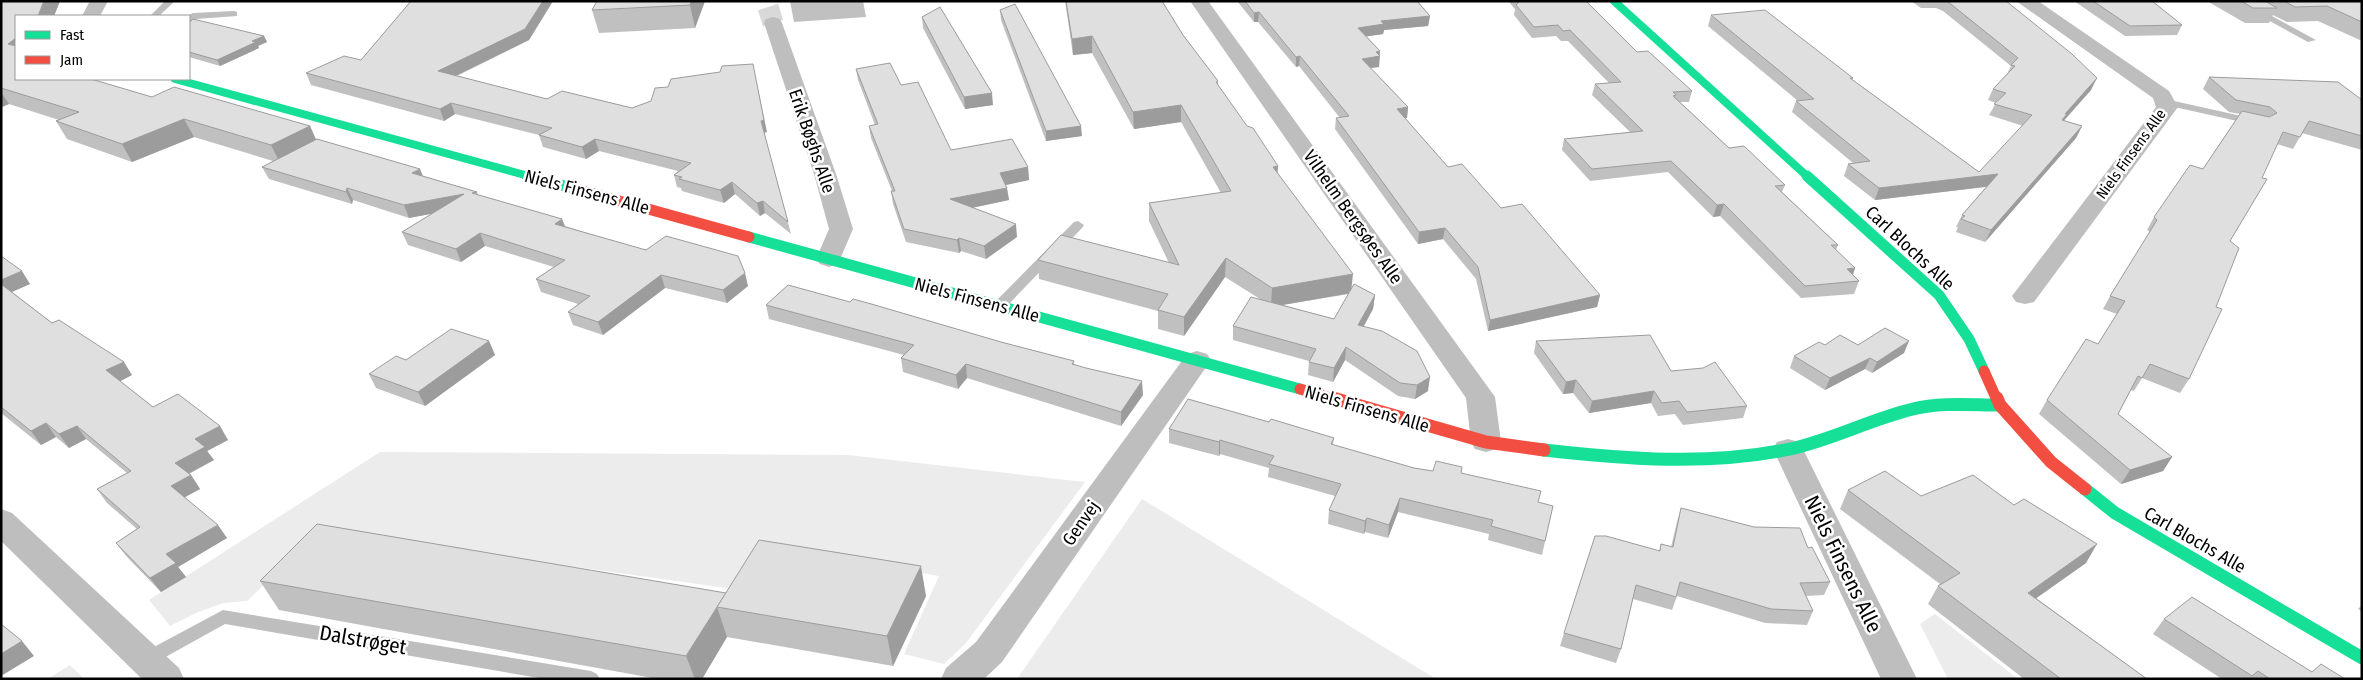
<svg xmlns="http://www.w3.org/2000/svg" width="2363" height="680" viewBox="0 0 2363 680" font-family="'Fira Sans Condensed',sans-serif">
<style>
.green{fill:#ececec}
.lines{fill:none;stroke-linecap:round;stroke-linejoin:round}
.street-tunnel{stroke:#d9d9d9;stroke-width:21;stroke-dasharray:21 10;stroke-linecap:butt}
.lane{fill:#bebebe;fill-rule:evenodd}
.street{fill:#bebebe;fill-rule:evenodd}
.fast-far2{stroke:#16e098;stroke-width:8}
.fast-far1{stroke:#16e098;stroke-width:11}
.fast{stroke:#16e098;stroke-width:13}
.jam-far1{stroke:#f24e42;stroke-width:11}
.jam{stroke:#f24e42;stroke-width:13}
.wall{fill:#c0c0c0;fill-rule:evenodd}
.shaded-wall{fill:#9c9c9c}
.building{fill:#dfdfdf;stroke:#9c9c9c}
.labels{text-anchor:middle;stroke-width:5;stroke-linejoin:round;paint-order:stroke}
.far-street-label{font-size:15px;fill:#000;stroke:#fff}
.street-label{font-size:18px;fill:#000;stroke:#fff}
.near-street-label{font-size:21px;fill:#000;stroke:#fff}
</style>
<rect width="100%" height="100%" fill="#fff"/>
<g class="green">
<path d="M380 452 848 455 1085 482 966 643 944 664 904 654 939 576 767 546 741 590 332 533 308 543 247 601 223 603 196 613 170 626 149 600Z"/>
<path d="M1142 499 1436 679H1017Z"/>
<path d="M1935 614 2018 679H1948L1920 624Z"/>
<path d="M70 665 84 679H48Z"/>
</g>
<g class="lines">
<path class="street-tunnel" d="M768 7 773 23"/>
<g class="lane">
<path d="M165 1H175L159 16H150Z"/>
<path d="M2233 1H2244L2316 40 2308 42Z"/>
<path d="M234 11 237 12V16L196 19 189 23 187 16 193 13Z"/>
<path d="M2165 99 2255 119 2260 122 2255 125 2161 104 2160 102Z"/>
<path d="M1078 221 1084 225 1082 228 1004 309H994L992 306 994 303 1074 222Z"/>
<path d="M223 610 591 671 597 674 600 679H545L225 624 151 665 145 667 139 665 136 660 139 655Z"/>
</g>
<g class="street">
<path d="M90 1H108L100 16H82Z"/>
<path d="M1190 1H1208L1490 390 1495 397 1501 442 1497 449 1486 452 1475 449 1471 442 1466 398Z"/>
<path d="M2016 1H2038L2169 91 2178 107 2034 302 2025 304 2016 302 2012 296 2156 107 2153 98Z"/>
<path d="M773 17 780 19 782 23 836 174 853 229 838 264 829 267 820 264 816 259 829 229 814 174 764 23 766 19Z"/>
<path d="M1197 351 1207 354 1211 360 1002 662 984 679H941L946 668 976 642 1187 354Z"/>
<path d="M1788 439 1799 442 1803 449 1917 679H1881L1773 449 1777 442Z"/>
<path d="M1 509 12 513 179 668 184 679H142L1 541Z"/>
</g>
<g class="fast-far2">
<path d="M1614 1 1808 177"/>
<path d="M175 79 532 177"/>
</g>
<g class="fast-far1">
<path d="M527 176 576 189"/>
<path d="M1807 176 1939 295 1969 339 1984 371"/>
<path d="M749 237 1300 389"/>
</g>
<g class="fast">
<path d="M1544 450C1625 459 1709 466 1790 449 1832 440 1871 419 1913 409 1941 402 1971 405 2000 405"/>
<path d="M2085 489 2115 513 2362 658"/>
</g>
<g class="jam-far1">
<path d="M576 189 749 237"/>
<path d="M1984 371 1997 400"/>
<path d="M1300 389 1337 400"/>
</g>
<g class="jam">
<path d="M1333 398 1486 442 1544 450"/>
<path d="M1997 398 2000 405 2051 462 2085 489"/>
</g>
</g>
<g class="wall">
<path d="M1 1H60L54 16H16V79L152 97 310 126 316 140 423 176 477 192 478 195 562 219 565 226 748 286 727 303 665 288 603 335 573 325 568 312 578 304 541 292 536 279 554 267 485 246 461 262 408 245 402 232 433 213 409 218 353 200 352 204 269 179 262 167 273 161 194 137 132 162 67 139 56 121 59 120 9 104 1 107Z"/>
<path d="M411 1H553L529 40 457 76 547 99 632 108 767 132H764L791 234 765 213 760 216 735 194 724 203 682 191 681 188 677 187 674 175 678 171 599 151 586 159 543 147 539 135 455 114 444 121 311 85 306 73 361 60Z"/>
<path d="M705 1 695 28 599 33 592 10Z"/>
<path d="M790 1H863L866 17 794 22Z"/>
<path d="M1065 1H1162L1183 35 1218 81V85L1277 173 1351 289 1375 295 1373 309 1364 326 1428 391 1415 399 1398 396 1345 360 1333 382 1308 375 1309 361 1233 340V326L1260 299 1225 277 1184 336 1158 329V311L1039 279 1038 260 1169 263 1149 221V203L1221 193 1181 122 1134 129 1092 53 1073 55ZM1349 294 1334 319 1282 305Z"/>
<path d="M1237 1H1417L1430 16 1428 26 1384 30 1383 34 1366 36 1380 51 1379 67 1370 68 1408 107 1407 118H1405L1448 167 1501 208 1600 295 1597 307 1488 331 1476 279 1443 239 1418 244 1335 129 1336 118H1340L1299 66 1296 67 1258 22H1254Z"/>
<path d="M1508 1H1586L1637 52 1692 91 1689 102H1680L1729 148 1785 185 1782 192 1838 245 1836 250 1855 268 1853 275 1859 281 1854 294 1801 298 1720 216 1713 217 1668 172 1590 181 1562 150 1564 139 1630 132 1592 95 1595 84 1609 83 1568 41H1561L1556 36 1532 38 1514 15 1515 9Z"/>
<path d="M1911 1H2006L2091 90 2064 121 2082 126 2076 138 1985 242 1956 232 1958 227H1956L1962 215 1986 187 1875 200 1844 176 1848 164 1853 163 1792 112 1796 101H1798L1708 26 1711 15 1853 78 1852 80 1979 172 2023 126 1989 115 1996 103 1988 100 1993 89 2007 74 2011 66 1943 11 1936 8H1921Z"/>
<path d="M2074 1H2152L2182 25 2177 35 2125 36Z"/>
<path d="M2207 1H2362V41L2318 21 2287 22 2273 15 2269 23H2245Z"/>
<path d="M1000 10 1082 136 1046 141 1001 20Z"/>
<path d="M922 17 993 105 965 109 923 28Z"/>
<path d="M189 23 264 36 267 42 258 46 259 48 220 66 189 57Z"/>
<path d="M856 69 901 85 951 150 1028 167 1029 180 1006 185 1009 200 972 208 1017 237 986 259 961 251 959 253 906 242 893 204 891 191H892L871 138 869 126 875 125 858 80Z"/>
<path d="M2209 77 2362 100V150L2302 133 2293 149 2277 144 2230 241 2216 307 2189 379 2180 393 2142 378 2134 391 2131 390 2118 414 2172 457 2163 471 2121 484 2039 414 2047 400 2098 344 2117 314 2103 309 2110 296 2150 232 2147 230 2154 217 2203 169 2240 114 2229 112 2203 89Z"/>
<path d="M1 256 30 284 12 292 52 323 132 375 120 381 153 407 228 440 207 451 214 460 189 474 191 475 200 489 184 497 227 538 178 567 186 577 161 592 127 557 116 543 137 529 107 503 97 489 127 473 86 439 69 448 56 437 41 445 1 413Z"/>
<path d="M766 305 1001 342 1074 361V364L1143 395 1121 426 967 378 958 389 903 372 901 358 904 355 769 319Z"/>
<path d="M489 341 495 355 425 406 376 388 369 374 406 360Z"/>
<path d="M1536 341 1671 371 1747 406 1743 418 1683 425 1675 414 1658 416 1651 403 1589 413 1573 393 1563 394 1534 353Z"/>
<path d="M1825 345H1858L1904 353 1872 373 1865 369 1825 390 1790 368 1794 356Z"/>
<path d="M1169 429 1334 438 1333 445 1414 468 1433 471 1461 473 1538 502 1553 506 1542 555 1488 540 1489 534 1398 512 1388 538 1365 532 1364 534 1328 524 1329 510 1335 496 1268 477 1269 468 1220 454 1219 456 1169 443Z"/>
<path d="M1848 490 1921 496 2086 563 2036 598 2147 679H2024L1928 604 1938 586 1940 584 1840 509Z"/>
<path d="M1681 508 1808 548 1830 582 1824 595 1806 596 1813 611 1807 625 1765 623 1677 596 1672 610 1633 599 1621 649 1616 663 1560 646 1564 633 1659 551 1661 544 1671 547 1677 522Z"/>
<path d="M260 581 726 593 926 596 893 666 727 637 702 679H658L279 610Z"/>
<path d="M2362 605V611L2358 609Z"/>
<path d="M2164 619 2312 672 2345 679H2222L2153 634Z"/>
</g>
<g class="shaded-wall">
<path d="M44 1H60L54 16H38Z"/>
<path d="M543 1H553L529 40 443 82 438 71Z"/>
<path d="M691 1H705L695 28 690 5Z"/>
<path d="M1259 12 1258 22H1254V13Z"/>
<path d="M1430 16 1428 26 1384 30 1383 34 1357 38 1358 28 1381 21Z"/>
<path d="M264 36 267 42 258 46 259 48 220 66 217 60 252 41Z"/>
<path d="M1092 36V53L1073 55 1072 39Z"/>
<path d="M16 38V57L8 44Z"/>
<path d="M1380 51 1379 67 1361 69 1362 59 1376 52Z"/>
<path d="M1300 56 1299 66 1296 67V57Z"/>
<path d="M755 75 767 132 764 133 761 121Z"/>
<path d="M2097 78 2091 90 2064 120 2062 126 2056 132 2065 114Z"/>
<path d="M1 92 9 104 2 107 1 106Z"/>
<path d="M992 93 993 105 965 109 964 97Z"/>
<path d="M451 103 455 114 444 121 440 109Z"/>
<path d="M1181 105V122L1134 129 1133 112Z"/>
<path d="M1408 107 1407 118 1396 119 1397 109Z"/>
<path d="M184 119 194 137 132 162 122 144Z"/>
<path d="M310 126 318 144 280 163 271 145Z"/>
<path d="M1081 126 1082 136 1046 141V131Z"/>
<path d="M2082 126 2076 138 1985 242 1991 230Z"/>
<path d="M595 139 599 151 586 159 582 147Z"/>
<path d="M1278 166 1277 184 1273 167Z"/>
<path d="M1028 167 1029 180 1001 186 1000 173Z"/>
<path d="M420 169 425 181 412 173Z"/>
<path d="M1998 174 1992 186 1875 200 1879 188Z"/>
<path d="M732 182 735 194 724 203 720 190Z"/>
<path d="M347 188 353 200 352 204 346 192Z"/>
<path d="M1007 188 1009 200 952 212 950 199Z"/>
<path d="M464 194 469 207 409 218 404 205Z"/>
<path d="M763 201 765 213 760 216 757 203Z"/>
<path d="M1724 204 1720 216 1713 217 1717 205Z"/>
<path d="M562 219 567 232 555 224Z"/>
<path d="M1016 224 1017 237 986 259 984 246Z"/>
<path d="M1445 228 1443 239 1418 244 1419 232Z"/>
<path d="M480 233 485 246 461 262 456 249Z"/>
<path d="M959 238 961 251 959 253 957 240Z"/>
<path d="M1226 258 1225 277 1184 336V317Z"/>
<path d="M1855 268 1851 280 1847 269Z"/>
<path d="M22 271 30 284 7 294 1 286V280Z"/>
<path d="M745 273 748 286 727 303 723 290Z"/>
<path d="M1353 274 1351 293 1271 307 1272 288Z"/>
<path d="M661 275 665 288 603 335 598 322Z"/>
<path d="M1375 295 1373 309 1357 338 1358 325Z"/>
<path d="M1600 295 1597 307 1488 331 1490 320Z"/>
<path d="M489 341 495 355 425 406 418 392Z"/>
<path d="M1909 341 1904 353 1872 373 1877 362Z"/>
<path d="M1346 347 1345 360 1333 382 1334 368Z"/>
<path d="M1870 358 1865 369 1825 390 1830 378Z"/>
<path d="M124 362 132 375 115 384 106 370Z"/>
<path d="M966 364 967 378 958 389 956 375Z"/>
<path d="M1430 377 1428 391 1415 399 1417 385Z"/>
<path d="M1576 380 1573 393 1563 394 1566 382Z"/>
<path d="M1142 381 1143 395 1121 426V412Z"/>
<path d="M1654 391 1651 403 1589 413 1592 401Z"/>
<path d="M46 423 56 437 41 445 31 431Z"/>
<path d="M77 426 86 439 69 448 59 434Z"/>
<path d="M220 426 228 440 207 451 214 460 184 476 175 463 195 439Z"/>
<path d="M1220 440V454L1219 456V442Z"/>
<path d="M2172 457 2163 471 2121 484 2130 470Z"/>
<path d="M191 475 200 489 180 500 171 486Z"/>
<path d="M1400 498 1398 512 1388 538 1389 525Z"/>
<path d="M1367 518 1365 532 1364 534 1365 521Z"/>
<path d="M218 525 227 538 178 567 186 577 161 592 150 578 166 554Z"/>
<path d="M2097 544 2086 563 2017 612 2028 593Z"/>
<path d="M921 566 926 596 893 666 887 636Z"/>
<path d="M717 607 727 637 702 679H695L686 656Z"/>
<path d="M22 641 34 656 1 676V654Z"/>
</g>
<g class="building">
<path d="M1 1H44L38 16H16V38L8 44 16 46V79H91L152 97 174 87 310 126 271 145 184 119 122 144 56 121 79 112 1 88Z"/>
<path d="M411 1H543L525 29 438 71 547 99 562 91 632 108 651 101 655 88 668 87 671 79 720 72 722 66 753 64 764 120 761 121 788 222 763 201 757 203 732 182 720 190 679 179 682 177 674 175 691 163 595 139 582 147 539 135 552 128 451 103 440 109 306 73 344 56 361 60Z"/>
<path d="M597 1H691L690 5 592 10Z"/>
<path d="M1066 1H1162L1183 35 1218 81 1216 82 1247 126 1253 128 1278 166 1273 167 1353 274 1272 288 1226 258 1184 317 1158 310 1168 294 1038 260 1061 235 1179 265 1149 203 1231 191 1181 105 1133 112 1092 36 1072 39Z"/>
<path d="M1245 1H1417L1430 16 1381 21 1384 24 1358 28 1380 51 1376 52 1380 56 1362 59 1408 107 1397 109 1448 167 1462 164 1501 208 1522 204 1600 295 1490 320 1478 267 1445 228 1419 232 1336 118 1349 116 1300 56 1296 57 1259 12 1254 13Z"/>
<path d="M1519 1H1586L1637 52 1648 51 1692 91 1673 92 1676 95 1673 96 1729 148 1744 146 1785 185 1775 186 1838 245H1831L1855 268 1847 269 1859 281 1805 286 1724 204 1717 205 1671 161 1592 169 1564 139 1643 131 1595 84 1621 82 1570 30 1563 31 1558 25 1534 27 1516 5 1519 2Z"/>
<path d="M1947 1H2006L2072 54 2097 78 2065 114H2067L2062 120 2082 126 1991 230 1961 219 1965 216 1962 215 1998 174 1879 188 1848 164 1870 161 1796 101 1814 99 1711 15 1765 10 1853 78H1850L1979 172 2032 115 1994 104 2006 93 1993 89 2015 66 2011 65 2018 58Z"/>
<path d="M2093 1H2152L2182 25 2130 26Z"/>
<path d="M2241 1H2265L2277 8H2253Z"/>
<path d="M2284 1H2362V22L2327 6 2295 7Z"/>
<path d="M1015 4 1081 126 1046 131 1000 10Z"/>
<path d="M940 7 992 93 964 97 922 17Z"/>
<path d="M193 19 264 36 252 41 256 42 217 60 189 52V23Z"/>
<path d="M890 63 901 85 918 82 951 150 1012 139 1028 167 1000 173 1007 188 950 199 1016 224 984 246 959 238 957 240 904 229 891 191H895L869 126 878 124 856 69Z"/>
<path d="M2209 77 2338 82 2362 100V136L2309 121 2300 137 2283 132 2262 178 2267 179 2230 241 2239 248 2216 307 2222 309 2189 379 2150 364 2142 378 2138 376 2118 414 2172 457 2130 470 2047 400 2086 339 2098 344 2125 301 2110 296 2157 220 2154 217 2190 165 2203 169 2242 111 2269 117 2277 113 2270 107 2236 100Z"/>
<path d="M317 139 420 169 412 173 477 192 472 193 562 219 555 224 646 250 666 236 738 256 745 273 723 290 661 275 598 322 568 312 590 296 536 279 565 260 480 233 456 249 402 232 464 194 404 205 347 188 346 192 262 167Z"/>
<path d="M1 256 22 271 1 280Z"/>
<path d="M1 284 52 323 59 320 124 362 106 370 153 407 178 394 220 426 195 439 205 447 175 463 191 475 171 486 218 525 166 554 176 563 150 578 116 543 140 527 97 489 131 471 77 426 59 434 46 423 31 431 1 407Z"/>
<path d="M1354 284 1375 295 1358 325 1382 331 1417 351 1430 377 1417 385 1400 383 1346 347 1334 368 1309 362 1316 349 1233 326 1251 297 1334 319Z"/>
<path d="M788 285 850 302 853 299 868 303 1001 342 1074 361 1072 364 1086 368 1142 381 1121 412 966 364 956 375 901 358 914 345 766 305Z"/>
<path d="M1885 328 1909 341 1877 362 1870 358 1830 378 1794 356 1819 342 1825 345 1840 335 1858 345Z"/>
<path d="M451 329 489 341 418 392 369 374 396 356 406 360Z"/>
<path d="M1650 335 1671 371 1703 368 1715 362 1747 406 1687 412 1679 401 1662 403 1654 391 1592 401 1576 380 1566 382 1536 341Z"/>
<path d="M1188 399 1269 422 1271 419 1334 438 1331 444 1414 468 1433 471 1436 461 1462 467 1461 473 1541 491 1538 502 1553 506 1545 541 1491 526 1493 520 1400 498 1389 525 1367 518 1365 521 1329 510 1341 484 1269 464 1274 456 1220 440 1219 442 1169 429Z"/>
<path d="M1885 471 1921 496 1973 475 2014 505 2024 499 2097 544 2028 593 2147 679H2061L1938 586 1960 573 1848 490Z"/>
<path d="M1681 508 1754 527 1800 528 1808 548 1812 547 1830 582 1800 583 1813 611 1771 609 1680 582 1676 597 1636 585 1621 649 1564 633 1595 536H1606L1660 551 1661 544 1673 547Z"/>
<path d="M317 524 726 593 686 656 260 581Z"/>
<path d="M759 540 921 566 887 636 717 607Z"/>
<path d="M2192 597 2312 672 2321 664 2345 679H2270L2258 671 2252 676 2164 619Z"/>
<path d="M1 624 22 641 1 654Z"/>
</g>
<g class="labels">
<g class="far-street-label">
<text transform="translate(2131 154) rotate(-54)" y="5">Niels Finsens Alle</text>
</g>
<g class="street-label">
<text transform="translate(812 141) rotate(71)" y="6">Erik Bøghs Alle</text>
<text transform="translate(587 192) rotate(15)" y="6">Niels Finsens Alle</text>
<text transform="translate(1353 217) rotate(55)" y="6">Vilhelm Bergsøes Alle</text>
<text transform="translate(1910 248) rotate(43)" y="6">Carl Blochs Alle</text>
<text transform="translate(977 300) rotate(15)" y="6">Niels Finsens Alle</text>
<text transform="translate(1367 409) rotate(16)" y="6">Niels Finsens Alle</text>
<text transform="translate(1081 523) rotate(-55)" y="6">Genvej</text>
<text transform="translate(2195 540) rotate(30)" y="6">Carl Blochs Alle</text>
</g>
<g class="near-street-label">
<text transform="translate(1843 564) rotate(64)" y="7">Niels Finsens Alle</text>
<text transform="translate(363 640) rotate(10)" y="7">Dalstrøget</text>
</g>
</g>
<rect width="2363" height="680" fill="none" stroke="#000000" stroke-width="5"/>
<rect x="15" y="15" width="175" height="65" fill="#ffffff" stroke="#999999"/>
<rect x="25" y="31" width="25" height="8" fill="#16e098" stroke="#999999"/>
<text x="60" y="40" font-size="15" fill="#000000">Fast</text>
<rect x="25" y="56" width="25" height="8" fill="#f24e42" stroke="#999999"/>
<text x="60" y="65" font-size="15" fill="#000000">Jam</text>
</svg>
